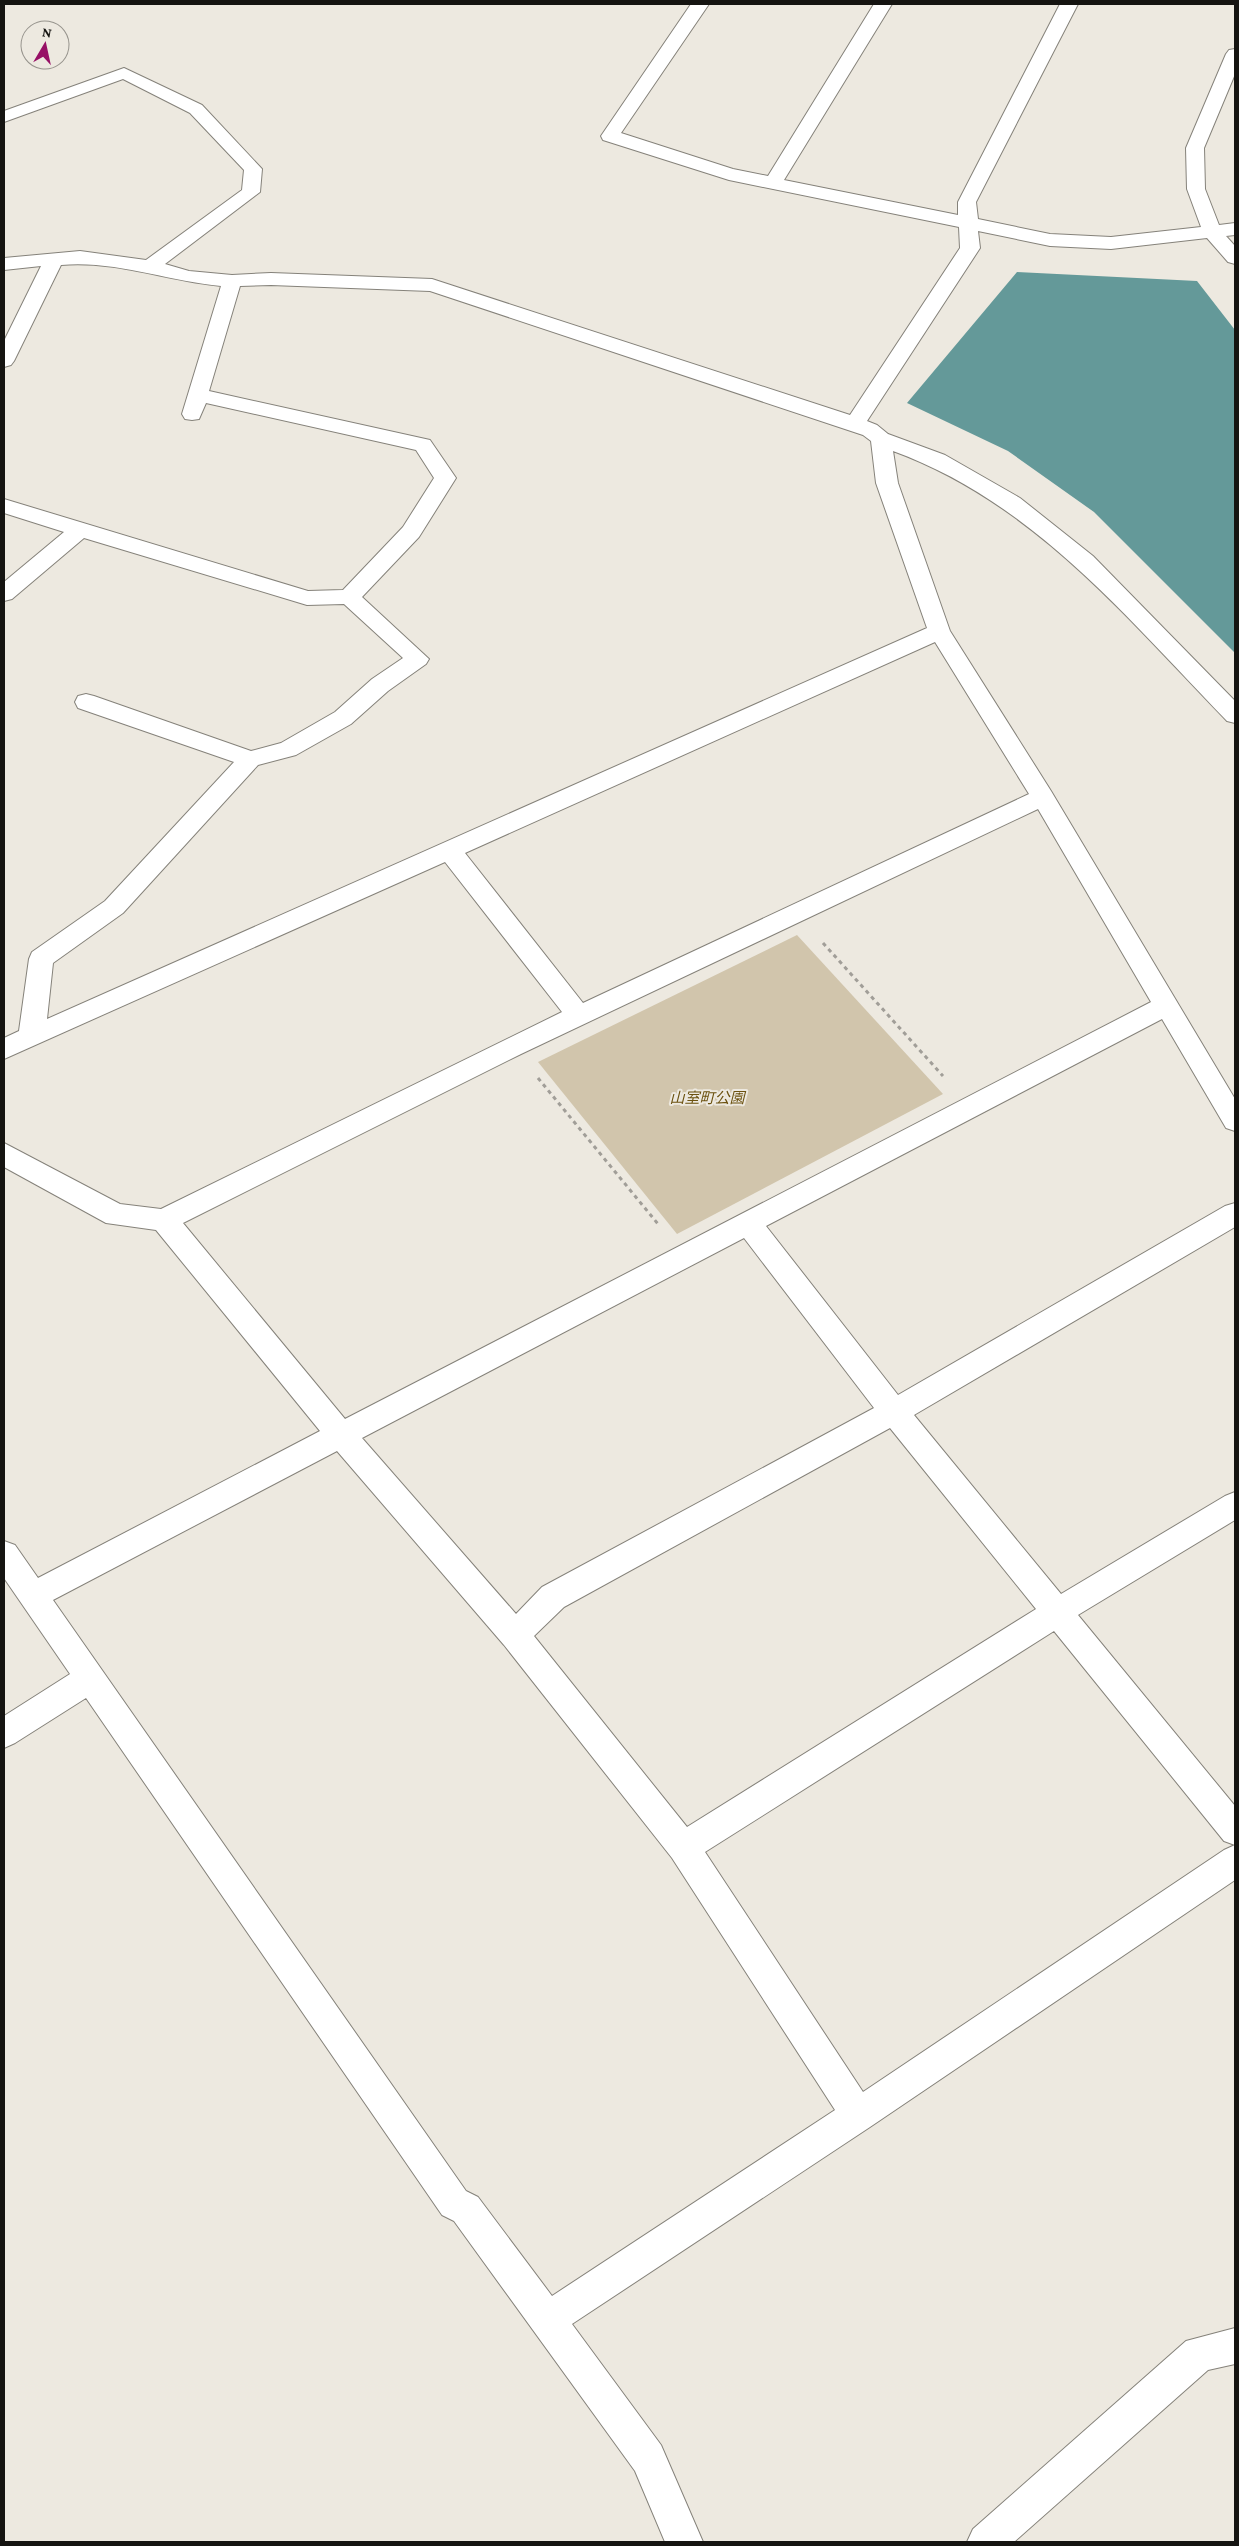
<svg xmlns="http://www.w3.org/2000/svg" width="1239" height="2546" viewBox="0 0 1239 2546" font-family="'Crimson Pro','Noto Sans JP',serif">
<style>
.green{fill:#d1c5ac}
.water{fill:#649999}
.lines{fill:none;stroke-linecap:round;stroke-linejoin:round}
.street-casing{stroke:#85827a;stroke-width:2}
.path{stroke:#a19e98;stroke-width:3;stroke-dasharray:4 4;stroke-linecap:butt}
.street{fill:#fff;fill-rule:evenodd}
.labels{text-anchor:middle;stroke-width:4;stroke-linejoin:round;paint-order:stroke}
.park-label{font-size:15px;font-style:italic;fill:#6c5210;stroke:#ede9e0}
</style>
<rect width="100%" height="100%" fill="#ede9e0"/>
<path class="green" d="M797 935 943 1094 677 1234 538 1062Z"/>
<path class="water" d="M1017 272 1197 281 1235 330V653L1094 512 1008 451 907 403Z"/>
<g class="lines">
<defs>
<g id="street">
<path d="M691 4H709L621 133 733 169 768 176 874 4H892L784 180 958 215V202L1060 4H1078L976 202 978 219 1050 234 1111 237 1201 227 1187 189 1186 148 1226 54 1229 50 1235 49V74L1204 148 1205 189 1219 225 1235 223V235L1226 236 1235 246V264L1228 262 1207 238 1111 249 1050 246 978 231 980 248 867 421 877 425 888 434 945 455 1020 498 1093 556 1235 701V723L1227 721C1126 617 1033 502 893 451L898 483 950 631 1051 791 1235 1099V1131L1226 1128 1162 1019 766 1226 898 1395 1225 1206 1235 1203V1227L914 1415 1061 1594 1225 1496 1235 1492V1520L1078 1615 1235 1806V1880L870 2127 572 2324 661 2445 703 2542H665L635 2471 454 2221 442 2215 86 1698 15 1743 4 1748V1716L70 1674 4 1578V1541L15 1545 38 1578 320 1431 156 1230 106 1223 4 1167V1143L120 1204 161 1209 562 1012 445 862 4 1059V1038L19 1031 29 959 32 952 105 901 234 762 78 708 75 702 78 696 86 694 94 696 251 751 281 743 335 712 372 679 403 658 344 604 307 605 84 538 12 599 4 601V582L64 532 4 513V499L308 591 343 590 403 527 434 478 416 450 206 403 199 419 192 420 185 419 182 414 221 286C167 281 115 260 61 265L14 361 11 365 4 367V341L41 266 4 270V258L80 251 146 260 242 190 244 170 190 113 123 79 4 122V111L124 68 202 105 262 169 260 192 165 264 189 271 232 275 271 273 432 279 850 415 960 248 959 227 729 180 603 140 601 136ZM271 285 430 291 863 435 871 441 876 483 927 628 47 1019 53 963 123 913 258 765 296 755 351 724 388 691 426 664 429 659 362 597 419 537 456 478 430 440 209 391 240 286ZM935 642 1029 794 583 1003 465 853ZM1038 809 1151 1002 345 1419 183 1223 521 1054ZM744 1238 874 1408 542 1587 516 1614 362 1438ZM890 1428 1036 1609 687 1827 534 1636 564 1607ZM337 1451 504 1645 672 1858 835 2110 552 2296 478 2197 466 2191 53 1600ZM1054 1631 1224 1841 1235 1845 1224 1850 863 2092 705 1852Z"/>
<path d="M1235 2328V2364L1208 2370 1014 2542H967L973 2529 1186 2341Z"/>
</g>
</defs>
<use href="#street" class="street-casing"/>
<g class="path">
<path d="M823 943 943 1076"/>
<path d="M538 1078 658 1224"/>
</g>
<use href="#street" class="street"/>
</g>
<g class="labels">
<g class="park-label">
<text x="707" y="1103">山室町公園</text>
</g>
</g>
<rect width="1239" height="2546" fill="none" stroke="#151411" stroke-width="10"/>
<g transform="translate(45 45) rotate(9)"><circle r="24" fill="#ede9e0" stroke="#97948d"/>
<path d="M0-4L9 19L0 12L-9 19Z" fill="#971066"/>
<text y="-8" font-size="14" font-weight="bold" text-anchor="middle" fill="#151411">N</text>
</g>
</svg>
